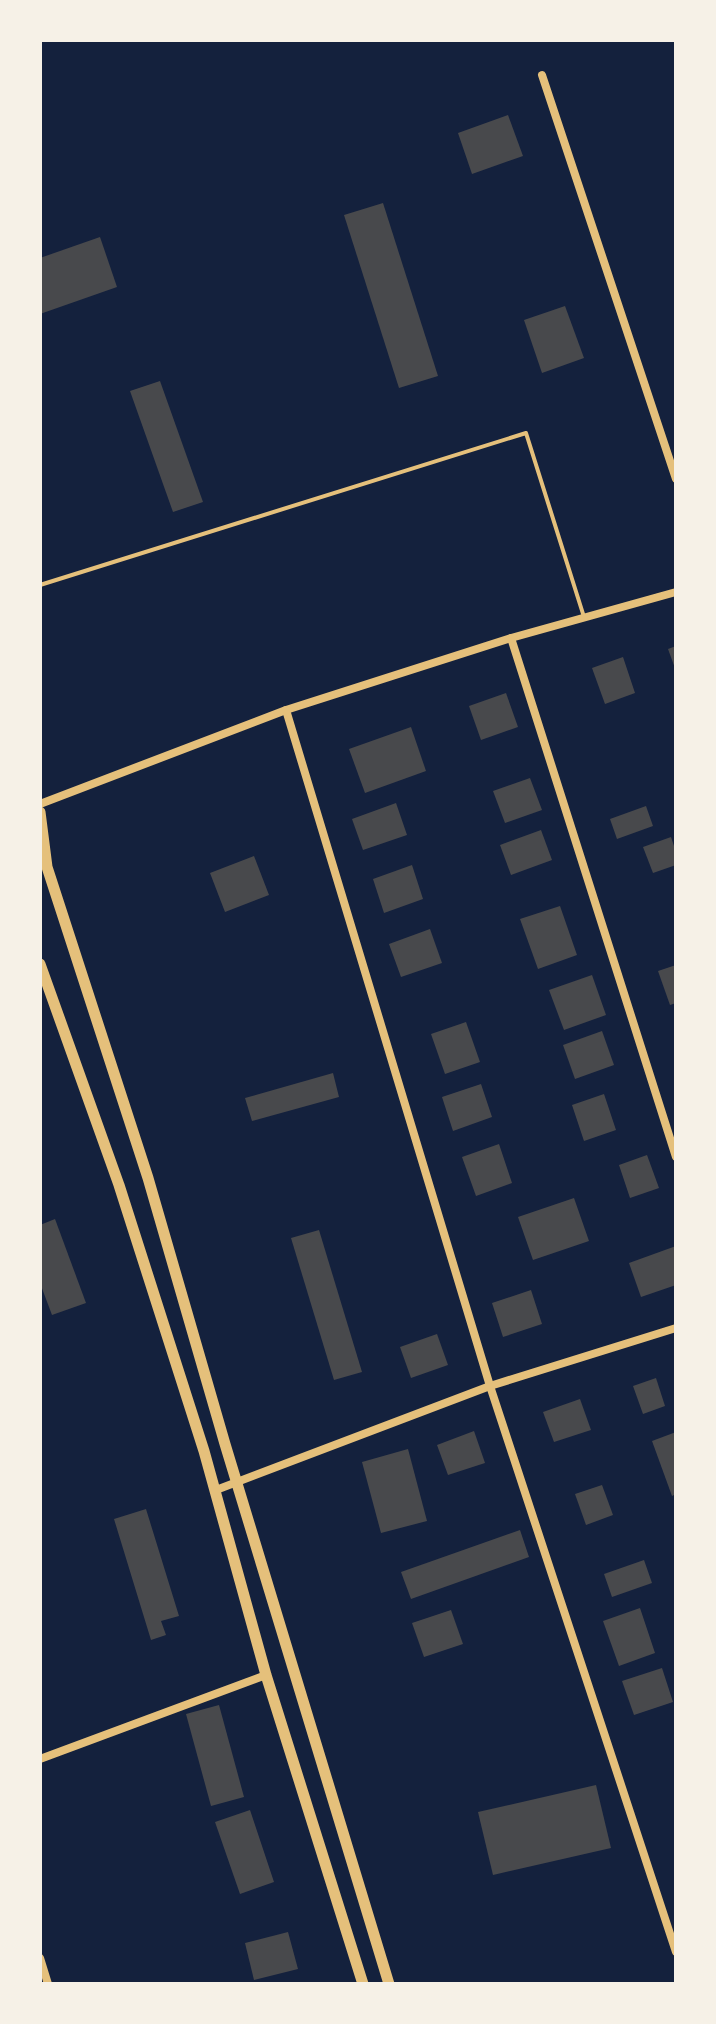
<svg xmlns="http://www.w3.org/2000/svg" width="716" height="2024" viewBox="0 0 716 2024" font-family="Lato,sans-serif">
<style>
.building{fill:#48494c}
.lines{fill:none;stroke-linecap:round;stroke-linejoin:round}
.service{stroke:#e5c07b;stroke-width:4}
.minor{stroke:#e5c07b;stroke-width:8}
.secondary{stroke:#e5c07b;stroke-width:11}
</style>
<rect width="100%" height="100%" fill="#14213d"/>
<g class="building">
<path d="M508 115 523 156 472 174 458 133Z"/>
<path d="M383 203 438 376 399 388 344 215Z"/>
<path d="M100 237 117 287 40 314V258Z"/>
<path d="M565 306 584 358 542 373 524 320Z"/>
<path d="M160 381 203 502 173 512 130 391Z"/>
<path d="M676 646V671L668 649Z"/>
<path d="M623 657 635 693 605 704 592 668Z"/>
<path d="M506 693 518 727 481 740 469 706Z"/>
<path d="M411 727 426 771 365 793 349 749Z"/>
<path d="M530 778 542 810 505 823 493 791Z"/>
<path d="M396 803 407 835 363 850 352 819Z"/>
<path d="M646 806 653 826 617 839 610 819Z"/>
<path d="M541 830 552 860 511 875 500 845Z"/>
<path d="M671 837 676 852V865L653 873 643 847Z"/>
<path d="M254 856 269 895 225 912 210 873Z"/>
<path d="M412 865 423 899 384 913 373 879Z"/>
<path d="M560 906 577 955 538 969 520 919Z"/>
<path d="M430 929 442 963 401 977 389 944Z"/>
<path d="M676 965V1003L670 1005 658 971Z"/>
<path d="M592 975 606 1015 564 1030 549 990Z"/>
<path d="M466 1022 480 1062 445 1074 431 1034Z"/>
<path d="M602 1031 614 1065 575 1079 563 1045Z"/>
<path d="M333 1073 339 1097 252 1121 245 1098Z"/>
<path d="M481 1084 492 1117 453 1131 442 1097Z"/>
<path d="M604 1094 616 1130 584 1141 572 1105Z"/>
<path d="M499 1144 512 1183 476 1196 462 1157Z"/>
<path d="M647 1155 659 1188 630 1198 619 1165Z"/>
<path d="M574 1198 589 1241 533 1260 518 1217Z"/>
<path d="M55 1219 86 1303 52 1315 40 1283V1225Z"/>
<path d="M319 1230 362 1372 334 1380 291 1238Z"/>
<path d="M676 1246V1285L641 1297 629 1263Z"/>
<path d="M531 1290 542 1324 503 1337 492 1303Z"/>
<path d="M437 1334 448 1365 411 1378 400 1347Z"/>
<path d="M656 1378 665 1406 643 1414 633 1386Z"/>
<path d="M580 1399 591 1430 554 1442 543 1412Z"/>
<path d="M474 1431 485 1463 448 1475 437 1445Z"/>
<path d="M676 1432V1494L672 1496 652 1441Z"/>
<path d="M408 1449 427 1521 381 1533 362 1462Z"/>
<path d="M602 1485 613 1515 586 1525 575 1494Z"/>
<path d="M146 1509 179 1616 161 1621 166 1635 151 1640 114 1519Z"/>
<path d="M520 1530 529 1557 411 1599 401 1572Z"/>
<path d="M644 1560 652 1583 612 1597 604 1574Z"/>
<path d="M640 1608 655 1653 619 1666 603 1621Z"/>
<path d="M451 1610 463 1644 424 1657 412 1623Z"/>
<path d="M662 1668 673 1702 634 1715 622 1681Z"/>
<path d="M219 1705 244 1797 211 1806 186 1714Z"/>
<path d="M596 1785 611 1848 493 1875 478 1812Z"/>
<path d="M250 1810 274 1882 240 1894 215 1822Z"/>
<path d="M288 1932 298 1969 254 1980 245 1943Z"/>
</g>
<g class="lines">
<path class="service" d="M40 585 526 433 584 617"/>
<g class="minor">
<path d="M542 75 676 479"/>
<path d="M511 638 676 1157"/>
<path d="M286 710 490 1386 676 1952"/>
<path d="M40 804 286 710 511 638 676 592"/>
<path d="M216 1490 490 1386 676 1328"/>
<path d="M40 1759 266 1675"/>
<path d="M40 1958 48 1984"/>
</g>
<g class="secondary">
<path d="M40 812 47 867 148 1178 225 1444 389 1984"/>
<path d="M40 964 119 1185 204 1451 266 1675 363 1984"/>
</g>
</g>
<rect width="716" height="2024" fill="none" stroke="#f6f1e7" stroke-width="84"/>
</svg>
